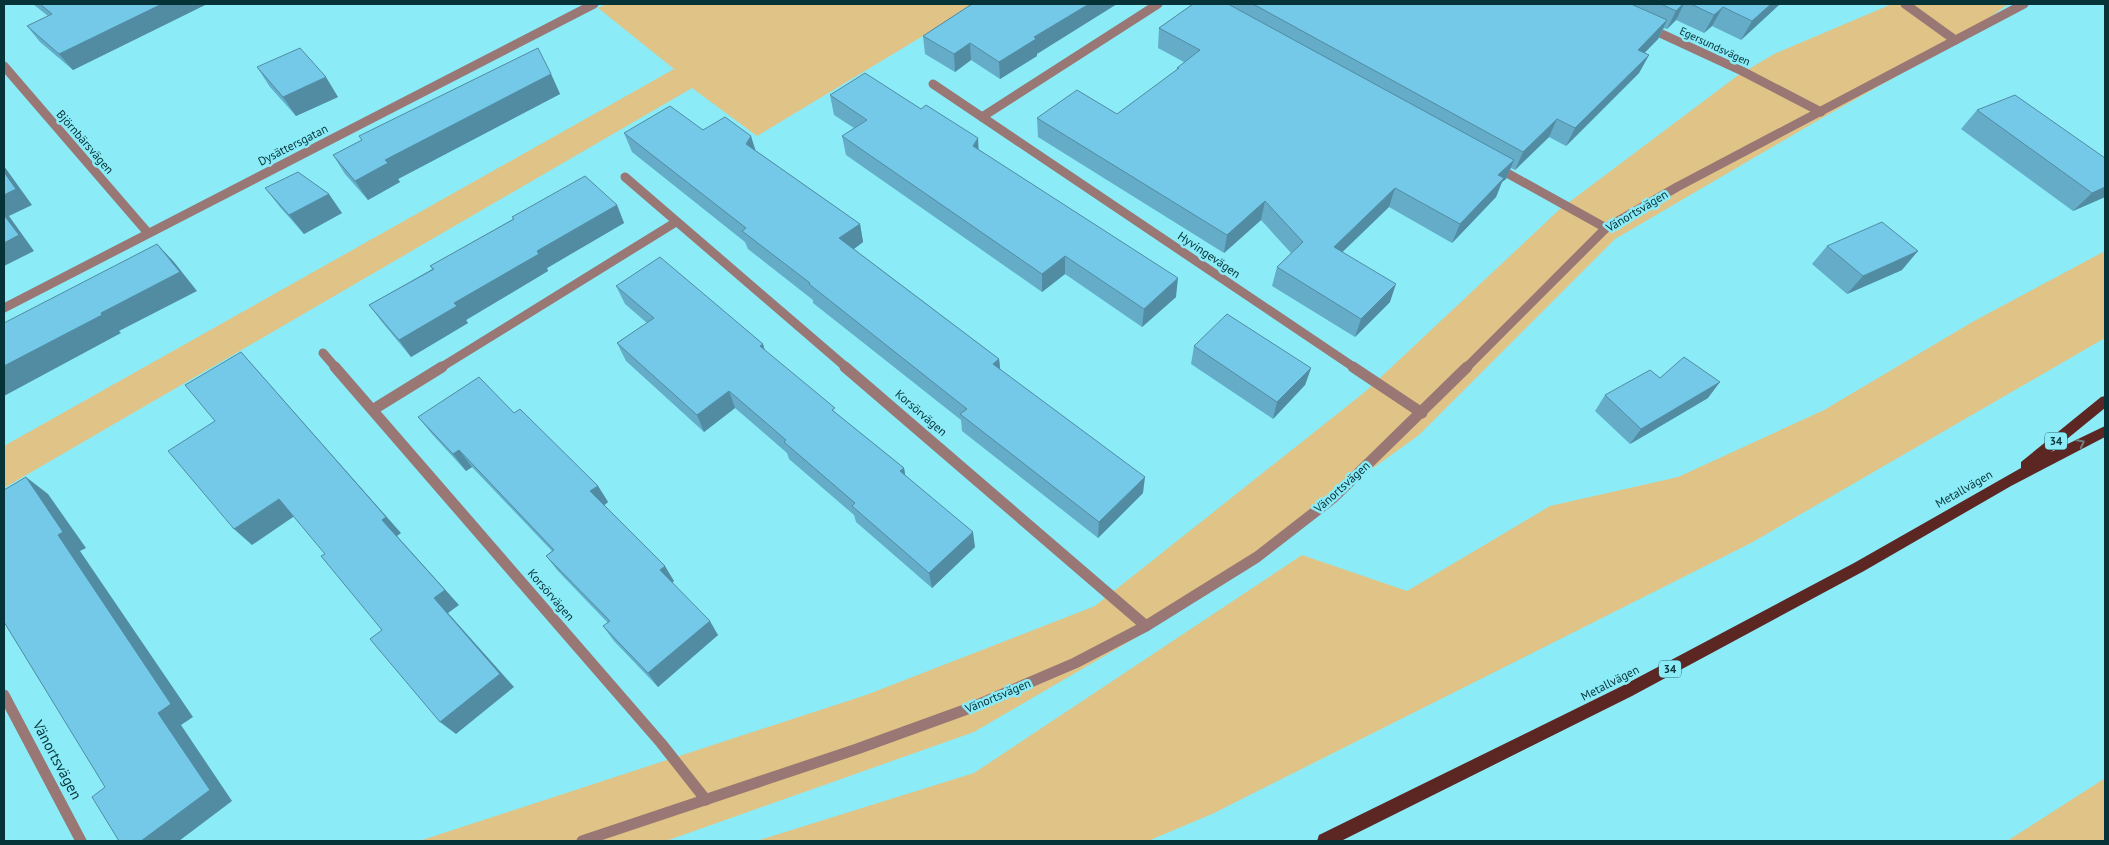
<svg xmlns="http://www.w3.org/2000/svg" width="2109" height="845" viewBox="0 0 2109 845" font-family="'PT Sans',sans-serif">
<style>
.green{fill:#e0c387}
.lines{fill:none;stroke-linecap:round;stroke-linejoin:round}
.street-far1{stroke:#987774;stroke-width:9}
.street{stroke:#987774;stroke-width:11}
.primary{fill:#5c2623;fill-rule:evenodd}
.wall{fill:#64acc8}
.shaded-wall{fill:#518ca2}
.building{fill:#74c8e8;stroke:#518ca2}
.oneway{stroke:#717f83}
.labels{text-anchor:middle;stroke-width:5;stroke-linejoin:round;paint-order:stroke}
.far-street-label{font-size:11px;fill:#063338;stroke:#8becf8}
.shield{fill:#8becf8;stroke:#2e6a72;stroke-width:1}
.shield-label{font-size:11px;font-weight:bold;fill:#063338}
.street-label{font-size:12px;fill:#063338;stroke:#8becf8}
.near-street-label{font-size:15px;fill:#063338;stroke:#8becf8}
</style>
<rect width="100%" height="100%" fill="#8becf8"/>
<g class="green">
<path d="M607 4H976L757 136 692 88 4 488V446L674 69 598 8Z"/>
<path d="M1892 4H2008L1954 44 1815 122 1615 239 1419 435 1142 634 974 732 666 841H419L866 695 1095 606 1366 391 1560 209 1737 76 1774 54Z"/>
<path d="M2105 251V338L1751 543 1212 814 1148 841H756L974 773 1302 555 1407 591 1550 506 1678 477 1824 410 1974 321Z"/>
<path d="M2105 778V841H2007L2099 782Z"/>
</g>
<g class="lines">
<g class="street-far1">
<path d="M1905 4 1955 40"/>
<path d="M1649 28 1742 71 1821 112"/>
<path d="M4 66 148 233"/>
<path d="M933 84 1355 368"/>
<path d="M982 117 1158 4"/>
<path d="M1498 168 1606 228"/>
<path d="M625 177 847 368"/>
<path d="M4 308 594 4"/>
<path d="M323 353 336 368"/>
<path d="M440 368 676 222"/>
<path d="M1466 368 1606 228 1677 187 2024 4"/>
</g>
<g class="street">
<path d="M335 367 661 743 706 800"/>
<path d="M845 367 1146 626"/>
<path d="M1353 367 1422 413"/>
<path d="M374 409 442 367"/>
<path d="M4 695 81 841"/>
<path d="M582 841 857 749 970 708 1075 663 1146 626 1257 557 1333 498 1467 367"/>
</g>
<path class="primary" d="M2105 396V408L2051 452 2105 426V437L2011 486 1864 571 1632 696 1341 841H1317L1319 835 1622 686 1854 563 2021 468V462L2101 397Z"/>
</g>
<g class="wall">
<path d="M33 4H207L73 70 40 42 27 26 48 16Z"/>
<path d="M972 4 1037 54V56L1000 79 971 60 955 72 925 54 923 36Z"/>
<path d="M1193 4H1780L1741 40 1712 26 1704 33 1676 20 1667 29 1664 28 1658 39 1644 53 1649 55 1639 73 1566 146 1549 137 1515 170 1511 168 1506 179 1502 182 1496 197 1452 243 1389 207 1342 252 1390 302 1355 337 1272 286 1277 267 1291 253 1261 220 1224 253 1038 137 1037 118 1117 114 1177 70V68L1184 62 1158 48 1159 28Z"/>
<path d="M257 67 338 97 296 116 270 87Z"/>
<path d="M551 74 560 94 398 179 400 182 368 200 345 174 333 155 362 140 359 136Z"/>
<path d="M830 95 979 150 1176 297 1142 327 1065 274 1042 292 846 155 842 136 854 128 834 115Z"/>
<path d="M1977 110 2105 158V197L2073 211 1961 129Z"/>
<path d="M624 133 755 150 860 224 863 242 854 249 999 359 1000 369 1143 493 1098 538 962 431 961 420 813 303V300L748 249 745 242 632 152Z"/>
<path d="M265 188 342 213 304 234 280 207Z"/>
<path d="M617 205 624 223 547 268 548 271 466 320 468 323 411 357 382 322 369 305 432 269 430 266 513 219 512 217Z"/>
<path d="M1827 246 1902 270 1847 294 1812 264Z"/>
<path d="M616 286 763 344 765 351 836 413 904 468 905 475 975 547 932 588 856 522 854 515 789 459 787 453 735 408 704 432 626 361 617 343 647 323 625 304Z"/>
<path d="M1194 346 1311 368 1305 385 1273 419 1191 364Z"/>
<path d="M1660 378 1708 398 1630 444 1595 411 1605 395Z"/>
<path d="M514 413 598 486 608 502 604 505 674 581 672 583 718 635 658 687 614 641 603 626 608 623 558 571 546 556 552 551 472 467 466 471 432 434 418 417Z"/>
</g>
<g class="shaded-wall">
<path d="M162 4H207L73 70 59 54Z"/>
<path d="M1089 4H1117L1037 54V56L1000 79 999 62 1034 37Z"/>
<path d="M1683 4H1684L1676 20 1667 29 1676 11Z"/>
<path d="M1771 4H1780L1741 40 1752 21Z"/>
<path d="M1723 7 1712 26 1704 33 1714 15Z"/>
<path d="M1667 20 1658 39 1629 69 1638 50Z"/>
<path d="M970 43 971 60 955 72 954 54Z"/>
<path d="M1649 55 1639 73 1566 146 1575 128Z"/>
<path d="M551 74 560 94 398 179 400 182 368 200 355 181 385 160Z"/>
<path d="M326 77 338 97 296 116 283 97Z"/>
<path d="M1557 119 1549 137 1515 170 1523 152Z"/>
<path d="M751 136 757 155 746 144Z"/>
<path d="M978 138 979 157 973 146Z"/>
<path d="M1514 160 1506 179 1502 182 1496 197 1452 243 1460 224 1498 175Z"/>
<path d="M4 166 32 205 9 216 34 251 4 266Z"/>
<path d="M2105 187V197L2073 211 2092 193Z"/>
<path d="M1395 188 1389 207 1329 265 1334 247Z"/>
<path d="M329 194 342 213 304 234 289 215Z"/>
<path d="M1265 201 1261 220 1224 253 1227 235Z"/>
<path d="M617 205 624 223 547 268 548 271 466 320 468 323 411 357 399 340 454 303 537 251Z"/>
<path d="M860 224 863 242 843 257 839 238Z"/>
<path d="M157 244 174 262 197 291 119 331 121 333 4 396V366L101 313Z"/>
<path d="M1918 251 1902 270 1847 294 1863 276Z"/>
<path d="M1065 256V274L1042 292V274Z"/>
<path d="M1178 278 1176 297 1142 327 1144 309Z"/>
<path d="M1396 284 1390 302 1355 337 1361 319Z"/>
<path d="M763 344 768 362 760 346Z"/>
<path d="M241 352 401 533 397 536 459 605 448 613 514 687 456 734 440 722 434 598Z"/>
<path d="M999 359 1001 376 993 364Z"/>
<path d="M1311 368 1305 385 1273 419 1277 402Z"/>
<path d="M1720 382 1708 398 1630 444 1641 429Z"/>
<path d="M729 391 735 408 704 432 697 415Z"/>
<path d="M459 450 472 467 466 471 453 454Z"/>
<path d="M904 468 907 485 900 471Z"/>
<path d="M26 477 48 494 86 548 80 551 193 717 181 725 232 801 179 841H141L158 713 58 535Z"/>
<path d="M1145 477 1143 493 1098 538 1099 522Z"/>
<path d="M598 486 608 502 601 508 590 491Z"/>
<path d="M279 499 296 515 252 545 234 529Z"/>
<path d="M973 532 975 547 932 588 929 573Z"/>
<path d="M665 566 674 581 669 585 660 570Z"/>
<path d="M710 621 718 635 658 687 648 673Z"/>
</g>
<g class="building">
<path d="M40 4H162L59 54 27 26 52 14Z"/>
<path d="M972 4H1089L1034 37 1036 39 999 62 970 43 954 54 923 36Z"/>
<path d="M1193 4H1228L1514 160 1498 175 1504 178 1460 224 1395 188 1334 247 1396 284 1361 319 1277 267 1303 242 1265 201 1227 235 1037 118 1077 90 1117 114 1179 68H1177L1200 50 1159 28Z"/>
<path d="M1253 4H1631L1667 20 1638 50 1649 55 1575 128 1557 119 1523 152Z"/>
<path d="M1661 4H1683L1676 11Z"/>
<path d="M1691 4H1771L1752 21 1723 7 1714 15Z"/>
<path d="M300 48 326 77 283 97 257 67Z"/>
<path d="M538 48 551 74 385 160 388 163 355 181 333 155 362 140 359 136Z"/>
<path d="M865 73 921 109 926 105 978 138 973 146 1178 278 1144 309 1065 256 1042 274 842 136 867 120 830 95Z"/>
<path d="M2015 95 2105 158V187L2092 193 1977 110Z"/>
<path d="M670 106 703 130 725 117 751 136 746 144 860 224 839 238 999 359 993 364 1145 477 1099 522 960 414 967 409 809 284 810 283 742 231 746 228 624 133Z"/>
<path d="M4 172 16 189 4 195Z"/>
<path d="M298 172 329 194 289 215 265 188Z"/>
<path d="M585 176 617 205 537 251 539 254 454 303 457 306 399 340 369 305 434 269 430 266 514 219 512 217Z"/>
<path d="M4 215 19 235 4 243Z"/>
<path d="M1882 222 1918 251 1863 276 1827 246Z"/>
<path d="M157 244 180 272 101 313 102 315 4 366V323Z"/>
<path d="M660 257 763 344 760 346 835 408 832 410 904 468 900 471 973 532 929 573 852 506 855 503 784 442 786 440 729 391 697 415 617 343 654 318 616 286Z"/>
<path d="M1227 314 1311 368 1277 402 1194 346Z"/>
<path d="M241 352 386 517 382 520 445 590 434 598 500 674 440 722 370 639 382 630 321 556 325 554 279 499 234 529 168 451 215 421 185 385Z"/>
<path d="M1684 357 1720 382 1641 429 1605 395 1650 370 1660 378Z"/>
<path d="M479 377 514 413 520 409 598 486 590 491 665 566 660 570 710 621 648 673 603 626 610 621 546 556 554 550 459 450 453 454 418 417Z"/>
<path d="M26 477 63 532 58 535 171 704 158 713 210 790 141 841H119L92 797 105 787 4 622V490Z"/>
</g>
<defs><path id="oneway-chevron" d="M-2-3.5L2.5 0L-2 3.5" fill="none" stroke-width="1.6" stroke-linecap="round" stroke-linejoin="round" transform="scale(1.25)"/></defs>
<use class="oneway" href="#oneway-chevron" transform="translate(2081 443) rotate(-27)"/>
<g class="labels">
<g class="far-street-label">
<text transform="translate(1715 46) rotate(25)" y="4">Egersundsvägen</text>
</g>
<g class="shield">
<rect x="2045" y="432.5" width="22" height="17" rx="4"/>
<rect x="1659" y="660.5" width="22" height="17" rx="4"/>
</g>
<g class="shield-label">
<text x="2056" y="445">34</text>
<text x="1670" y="673">34</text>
</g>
<g class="street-label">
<text transform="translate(85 142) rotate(49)" y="4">Björnbärsvägen</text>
<text transform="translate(293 145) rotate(-27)" y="4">Dysättersgatan</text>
<text transform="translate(1637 211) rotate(-31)" y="4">Vänortsvägen</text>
<text transform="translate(1209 255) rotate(34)" y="4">Hyvingevägen</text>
<text transform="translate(921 413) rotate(41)" y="4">Korsörvägen</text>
<text transform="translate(1342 487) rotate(-42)" y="4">Vänortsvägen</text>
<text transform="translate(1964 489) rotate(-30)" y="4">Metallvägen</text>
<text transform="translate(551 595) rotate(49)" y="4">Korsörvägen</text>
<text transform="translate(1610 683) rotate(-27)" y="4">Metallvägen</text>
<text transform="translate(998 696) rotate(-23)" y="4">Vänortsvägen</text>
</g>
<g class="near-street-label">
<text transform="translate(57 760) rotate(62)" y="5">Vänortsvägen</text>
</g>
</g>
<rect width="2109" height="845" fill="none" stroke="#063338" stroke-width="10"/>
</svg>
